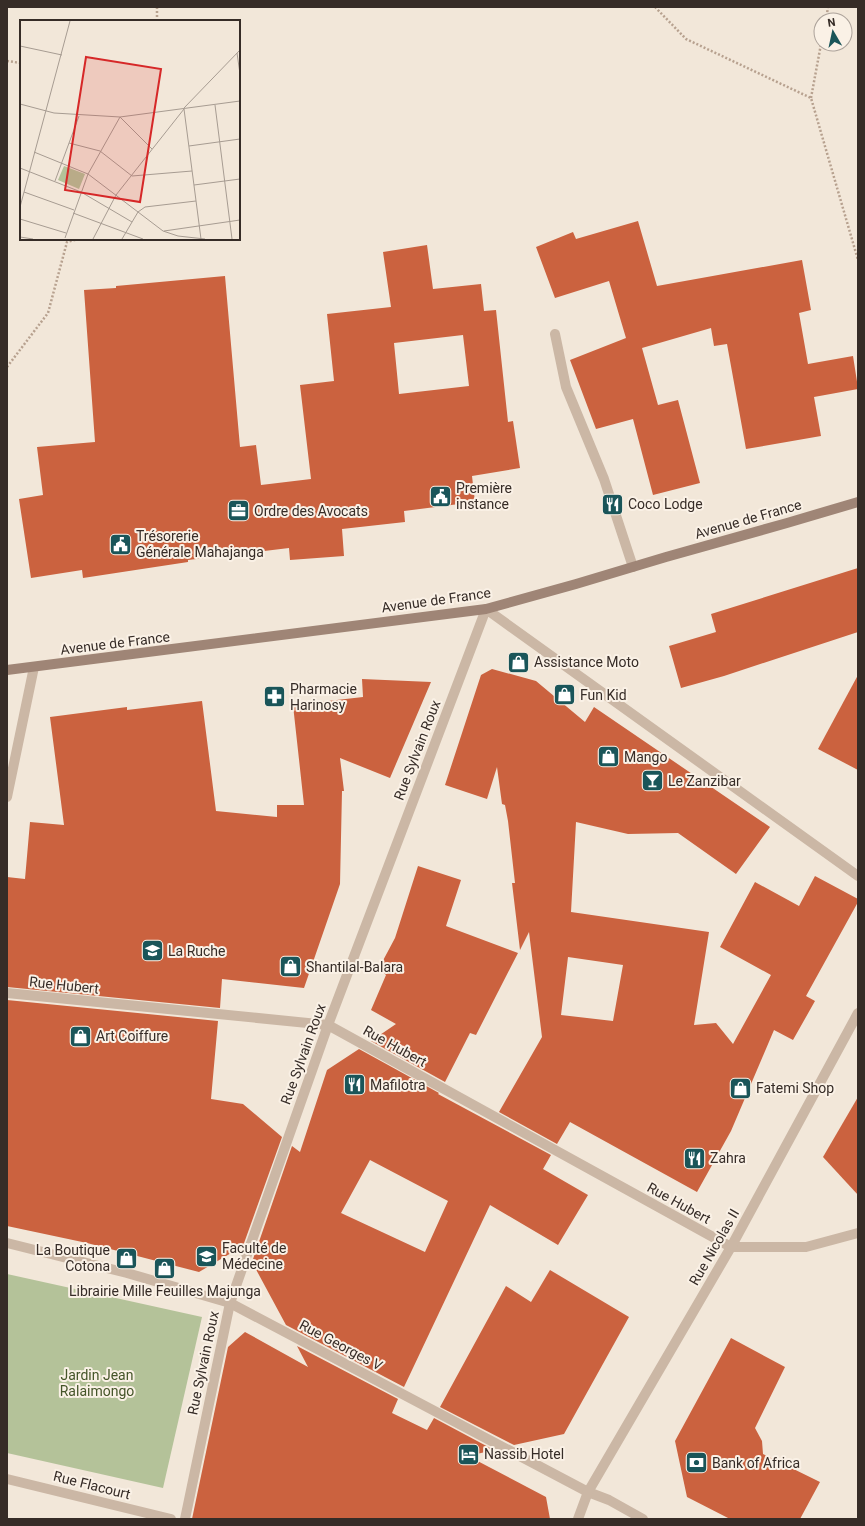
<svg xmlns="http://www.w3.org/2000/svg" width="865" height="1526" viewBox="0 0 865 1526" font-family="Roboto,sans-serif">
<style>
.green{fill:#b4c299}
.building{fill:#cb623f;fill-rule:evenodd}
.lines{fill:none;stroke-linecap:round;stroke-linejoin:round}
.path{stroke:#b7a18f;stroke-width:2.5;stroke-dasharray:2 2;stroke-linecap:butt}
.lane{stroke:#cbb7a5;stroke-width:10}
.street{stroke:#cbb7a5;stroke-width:10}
.secondary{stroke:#9f8576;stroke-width:10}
.labels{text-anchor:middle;stroke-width:4;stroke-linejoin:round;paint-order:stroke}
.poi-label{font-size:14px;fill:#362c27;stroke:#faf1e6;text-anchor:start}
.street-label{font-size:14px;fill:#362c27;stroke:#faf1e6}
.park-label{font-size:14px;fill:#455529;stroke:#faf1e6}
.inset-road{fill:none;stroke:#a79c92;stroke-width:1}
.view{fill:#d62828;fill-opacity:0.15;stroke:#d62828;stroke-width:2}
.inset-edge{fill:none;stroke:#362c27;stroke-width:2}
</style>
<rect width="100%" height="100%" fill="#f2e7d9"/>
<path class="green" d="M7 1274 202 1317 163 1488 7 1453Z"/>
<g class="building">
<path d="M638 221 657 286 802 260 811 310 799 313 808 364 853 356 858 388V389L814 397 821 436 746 449 727 344 714 346 711 328 642 348 658 405 678 400 700 483 653 495 633 419 596 429 570 360 626 338 609 281 555 298 536 247 573 232 576 239Z"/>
<path d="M427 245 433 289 481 284 484 311 496 310 508 422 513 421 520 468 472 476 475 502 404 511 405 522 342 529 344 556 290 560 289 548 188 560V562L83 578 82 570 31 578 19 499 43 495 37 447 95 442 84 290 116 288V286L225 276 240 447 256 445 261 485 311 479 300 385 334 381 327 314 391 307 383 252ZM463 335 469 386 399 394 394 343Z"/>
<path d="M858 568V632L724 676 681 688 669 646 716 632 711 614Z"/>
<path d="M492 669 536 681 585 722 594 707 770 827 736 874 678 833 628 834 576 822 571 912 709 932 694 1025 716 1023 733 1044 771 975 720 947 755 882 799 906 815 876 858 899V902L806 996 815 1001 793 1040 774 1030 731 1131 697 1192 570 1122 557 1144 499 1112 542 1037 529 932 520 950 512 883H515L508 821 505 805 502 804 497 767 487 799 445 785 481 675ZM568 957 623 965 613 1021 561 1015Z"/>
<path d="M858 675V770L818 749Z"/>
<path d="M362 679 431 682 390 778 340 758 344 791H342L340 884 304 988 222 979 220 1008 7 987V877L25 879 30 822 64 825 50 717 127 707V710L202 701 216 811 277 817V805H304L293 705 363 697Z"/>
<path d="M418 866 461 880 446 926 518 953 476 1035 470 1033 445 1082 371 1041 396 1024 371 1010 386 975 379 968 395 938Z"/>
<path d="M7 1000 218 1021 211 1099 243 1104 282 1137 243 1246 199 1272 87 1243 7 1226Z"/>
<path d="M359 1049 439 1093 438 1094 551 1155 543 1169 588 1195 558 1245 490 1205 404 1387 286 1325 252 1262 292 1146 300 1152 327 1070ZM370 1160 448 1201 425 1252 341 1213Z"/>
<path d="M858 1097V1195L823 1157Z"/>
<path d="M550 1270 629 1317 564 1434 514 1445 440 1407 506 1286 531 1302Z"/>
<path d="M245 1332 308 1367 297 1346 398 1399 392 1413 427 1430 434 1418 494 1450 468 1456 546 1497 550 1519H192L228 1347Z"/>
<path d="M731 1338 785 1367 755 1428 762 1441 763 1454 820 1482 800 1519H730L687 1497 675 1441Z"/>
</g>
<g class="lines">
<g class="path">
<path d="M157 7V21"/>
<path d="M655 7 686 39 811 98 858 260"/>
<path d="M826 20 828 7"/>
<path d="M7 61 21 63"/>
<path d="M811 98 821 44"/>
<path d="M7 367 48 313 67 242 78 239"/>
</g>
<path class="lane" d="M555 334 566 387 604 479 633 567"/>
<g class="street">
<path d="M7 797 34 667"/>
<path d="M7 993 328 1025 731 1247H806L858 1233"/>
<path d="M7 1243 127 1273 230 1303 588 1492 609 1500 643 1519"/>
<path d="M7 1479 171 1519"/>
<path d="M185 1519 230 1303 328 1025 486 609 858 876"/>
<path d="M578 1519 588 1492 731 1247 858 1013"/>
</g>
<path class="secondary" d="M7 670 486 609 576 584 666 557 787 523 858 502"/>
</g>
<defs>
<symbol id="civic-square" viewBox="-11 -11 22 22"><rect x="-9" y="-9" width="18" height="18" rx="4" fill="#1a5559" stroke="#faf1e6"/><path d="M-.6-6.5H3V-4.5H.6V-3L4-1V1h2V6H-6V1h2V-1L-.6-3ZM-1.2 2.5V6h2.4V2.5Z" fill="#fff"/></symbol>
<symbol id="restaurant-square" viewBox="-11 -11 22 22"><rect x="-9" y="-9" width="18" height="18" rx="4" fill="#1a5559" stroke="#faf1e6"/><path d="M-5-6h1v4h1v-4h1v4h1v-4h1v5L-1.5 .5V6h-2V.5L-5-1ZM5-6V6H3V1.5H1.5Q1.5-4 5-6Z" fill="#fff"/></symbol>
<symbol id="office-square" viewBox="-11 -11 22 22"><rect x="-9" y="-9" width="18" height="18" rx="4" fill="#1a5559" stroke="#faf1e6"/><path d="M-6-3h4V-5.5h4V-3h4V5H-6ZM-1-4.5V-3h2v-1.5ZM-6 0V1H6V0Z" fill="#fff"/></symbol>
<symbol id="shop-square" viewBox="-11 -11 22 22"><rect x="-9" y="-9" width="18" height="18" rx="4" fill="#1a5559" stroke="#faf1e6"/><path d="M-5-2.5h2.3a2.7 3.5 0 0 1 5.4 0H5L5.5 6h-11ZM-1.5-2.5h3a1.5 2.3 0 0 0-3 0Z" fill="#fff"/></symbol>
<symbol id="pharmacy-square" viewBox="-11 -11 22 22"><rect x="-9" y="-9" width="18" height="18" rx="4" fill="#1a5559" stroke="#faf1e6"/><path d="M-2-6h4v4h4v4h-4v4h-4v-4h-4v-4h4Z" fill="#fff"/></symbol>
<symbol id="bar-square" viewBox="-11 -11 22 22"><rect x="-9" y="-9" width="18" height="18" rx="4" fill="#1a5559" stroke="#faf1e6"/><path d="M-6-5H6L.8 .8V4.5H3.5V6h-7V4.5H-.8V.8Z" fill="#fff"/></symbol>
<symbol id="school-square" viewBox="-11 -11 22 22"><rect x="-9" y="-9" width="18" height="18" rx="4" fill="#1a5559" stroke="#faf1e6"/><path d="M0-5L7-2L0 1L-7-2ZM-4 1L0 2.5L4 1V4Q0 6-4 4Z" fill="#fff"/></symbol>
<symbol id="university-square" viewBox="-11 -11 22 22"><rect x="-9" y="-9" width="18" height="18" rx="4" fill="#1a5559" stroke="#faf1e6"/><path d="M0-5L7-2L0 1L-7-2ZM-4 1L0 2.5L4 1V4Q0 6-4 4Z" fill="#fff"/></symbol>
<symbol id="hotel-square" viewBox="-11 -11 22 22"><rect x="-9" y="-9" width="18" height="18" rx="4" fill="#1a5559" stroke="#faf1e6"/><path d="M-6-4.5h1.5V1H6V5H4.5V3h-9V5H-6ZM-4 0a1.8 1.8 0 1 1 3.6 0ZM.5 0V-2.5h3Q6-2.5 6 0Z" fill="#fff"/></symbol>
<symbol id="bank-square" viewBox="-11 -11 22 22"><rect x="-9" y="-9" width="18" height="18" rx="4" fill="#1a5559" stroke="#faf1e6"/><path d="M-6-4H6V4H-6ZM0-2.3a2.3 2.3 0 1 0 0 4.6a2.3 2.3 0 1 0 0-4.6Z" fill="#fff"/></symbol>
</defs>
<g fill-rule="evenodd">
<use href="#civic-square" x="428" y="484" width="25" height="25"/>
<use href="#restaurant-square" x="600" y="492" width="25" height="25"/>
<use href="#office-square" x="226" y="498" width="25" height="25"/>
<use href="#civic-square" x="108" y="532" width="25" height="25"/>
<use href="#shop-square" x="506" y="650" width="25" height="25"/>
<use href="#shop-square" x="552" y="682" width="25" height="25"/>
<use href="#pharmacy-square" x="262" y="684" width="25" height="25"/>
<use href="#shop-square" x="596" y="744" width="25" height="25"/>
<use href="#bar-square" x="640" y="768" width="25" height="25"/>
<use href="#school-square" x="140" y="938" width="25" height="25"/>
<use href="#shop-square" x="278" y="954" width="25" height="25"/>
<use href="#shop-square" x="68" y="1024" width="25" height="25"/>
<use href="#restaurant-square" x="342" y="1072" width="25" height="25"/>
<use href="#shop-square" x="728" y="1076" width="25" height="25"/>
<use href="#restaurant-square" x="682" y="1146" width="25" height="25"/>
<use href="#university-square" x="194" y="1244" width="25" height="25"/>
<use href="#shop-square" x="114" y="1246" width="25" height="25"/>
<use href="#shop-square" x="152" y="1256" width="25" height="25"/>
<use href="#hotel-square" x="456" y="1442" width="25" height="25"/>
<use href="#bank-square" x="684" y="1450" width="25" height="25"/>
</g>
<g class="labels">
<g class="poi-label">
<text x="456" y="493">Première<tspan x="456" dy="16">instance</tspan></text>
<text x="628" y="509">Coco Lodge</text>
<text x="254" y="516">Ordre des Avocats</text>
<text x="136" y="541">Trésorerie<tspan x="136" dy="16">Générale Mahajanga</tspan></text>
<text x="534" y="667">Assistance Moto</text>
<text x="290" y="694">Pharmacie<tspan x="290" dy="16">Harinosy</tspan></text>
<text x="580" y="700">Fun Kid</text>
<text x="624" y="762">Mango</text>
<text x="668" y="786">Le Zanzibar</text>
<text x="168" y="956">La Ruche</text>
<text x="306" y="972">Shantilal-Balara</text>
<text x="96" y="1041">Art Coiffure</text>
<text x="370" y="1090">Mafilotra</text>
<text x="756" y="1093">Fatemi Shop</text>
<text x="710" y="1163">Zahra</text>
<text x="222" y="1253">Faculté de<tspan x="222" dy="16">Médecine</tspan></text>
<text x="110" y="1255" text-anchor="end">La Boutique<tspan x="110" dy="16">Cotona</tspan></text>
<text x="165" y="1296" text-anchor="middle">Librairie Mille Feuilles Majunga</text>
<text x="484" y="1459">Nassib Hotel</text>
<text x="712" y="1468">Bank of Africa</text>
</g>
<g class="street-label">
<text transform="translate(748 519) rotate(-16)" y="5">Avenue de France</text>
<text transform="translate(436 600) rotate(-8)" y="5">Avenue de France</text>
<text transform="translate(115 643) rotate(-7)" y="5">Avenue de France</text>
<text transform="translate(417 750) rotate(-69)" y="5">Rue Sylvain Roux</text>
<text transform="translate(64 985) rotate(6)" y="5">Rue Hubert</text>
<text transform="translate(395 1046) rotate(29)" y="5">Rue Hubert</text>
<text transform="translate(303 1054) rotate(-70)" y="5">Rue Sylvain Roux</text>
<text transform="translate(679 1203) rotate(29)" y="5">Rue Hubert</text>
<text transform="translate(714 1247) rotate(-60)" y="5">Rue Nicolas II</text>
<text transform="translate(341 1345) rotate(28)" y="5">Rue Georges V</text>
<text transform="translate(203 1363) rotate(-78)" y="5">Rue Sylvain Roux</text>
<text transform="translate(92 1485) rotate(14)" y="5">Rue Flacourt</text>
</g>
<g class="park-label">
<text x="97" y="1380">Jardin Jean<tspan x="97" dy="16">Ralaimongo</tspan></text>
</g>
</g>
<g transform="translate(20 20)">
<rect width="220" height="220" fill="#f2e7d9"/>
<path d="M44 146 65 154 59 169 38 160Z" fill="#b4c299"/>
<path class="inset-road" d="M0 26 42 35M217 33 220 54M0 84 34 93 100 97 220 81M195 85 212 219M164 88 220 30M164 89 181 219M49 123 80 131 112 156 172 151M169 126 220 119M14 132 68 154 143 211 158 216 185 219M0 148 61 172 112 202M35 161 59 96M174 165 220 159M4 172 54 190M0 187 50 1M53 193 123 219M0 199 46 213M144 211 220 200M0 217 13 219M45 218 68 154 100 97 132 129M73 219 96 175 164 89M102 219 118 192 125 187 176 181"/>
<path class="view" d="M66 37 141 49 120 182 45 170Z"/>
<rect width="220" height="220" class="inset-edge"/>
</g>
<rect width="865" height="1526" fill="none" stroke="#362c27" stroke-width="16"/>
<g transform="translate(833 32) rotate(351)"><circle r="19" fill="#faf1e6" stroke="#aca29a"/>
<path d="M0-3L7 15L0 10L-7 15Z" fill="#1a5559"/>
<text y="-6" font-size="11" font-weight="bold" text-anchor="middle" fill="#362c27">N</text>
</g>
</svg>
